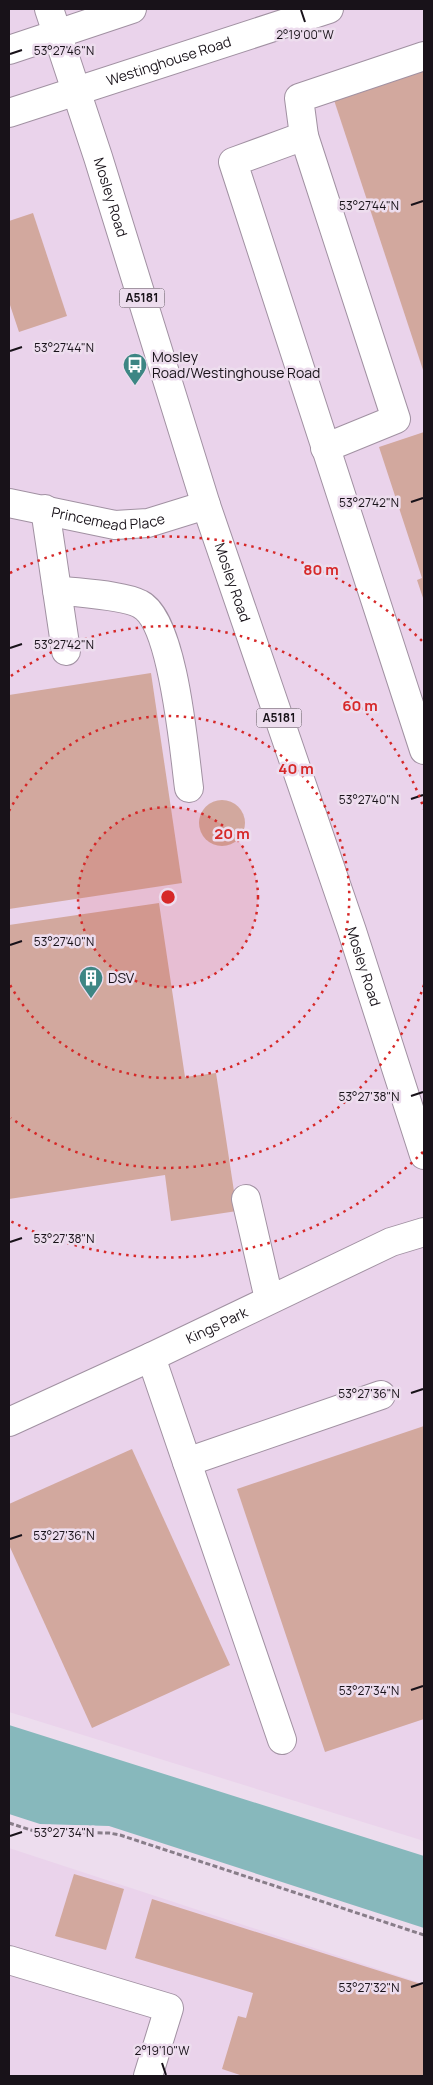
<svg xmlns="http://www.w3.org/2000/svg" width="433" height="2085" viewBox="0 0 433 2085" font-family="Manrope,sans-serif">
<style>
.built{fill:#ead3eb}
.water{fill:#87b8bc}
.building{fill:#d2a89e}
.lines{fill:none;stroke-linecap:round;stroke-linejoin:round}
.minor-casing{stroke:#a191a2;stroke-width:30}
.major-casing{stroke:#a191a2;stroke-width:30}
.path{stroke:#887d89;stroke-width:3;stroke-dasharray:5 2.5;stroke-linecap:butt}
.minor{stroke:#fff;stroke-width:28}
.major{stroke:#fff;stroke-width:28}
.ticks{fill:none;stroke:#181219;stroke-width:2}
.ring{fill:none;stroke:#d62828;stroke-width:2.5;stroke-dasharray:2.5 5}
.labels{text-anchor:middle;stroke-width:5;stroke-linejoin:round;paint-order:stroke}
.shield{fill:#edddee;stroke:#584f59;stroke-width:1}
.shield-label{font-size:12px;font-weight:bold;fill:#181219}
.street-label{font-size:14px;fill:#181219;stroke:#edddee}
.poi-label{font-size:14px;fill:#181219;stroke:#edddee;text-anchor:start}
.ticks-label{font-size:12px;text-anchor:middle;fill:#181219;stroke:#edddee;stroke-width:5;stroke-linejoin:round;paint-order:stroke}
.centre{fill:#d62828;stroke:#edddee;stroke-width:2.5}
.ring-label{font-size:15px;text-anchor:middle;font-weight:bold;fill:#d62828;stroke:#edddee;stroke-width:5;stroke-linejoin:round;paint-order:stroke}
</style>
<rect width="100%" height="100%" fill="#edddee"/>
<g class="built">
<path d="M9 9H424V1841L9 1712Z"/>
<path d="M9 1848 424 1984V2076H9Z"/>
</g>
<path class="water" d="M9 1725 424 1856V1928L109 1826 40 1824 9 1814Z"/>
<g class="building">
<path d="M424 67V373L333 97Z"/>
<path d="M33 213 67 316 19 332 9 302V221Z"/>
<path d="M424 432V601L417 580 422 578 379 447Z"/>
<path d="M151 673 182 883 9 909V695Z"/>
<circle cx="222" cy="823" r="23"/>
<path d="M159 903 185 1077 216 1073 237 1211 171 1221 165 1175 9 1199V925Z"/>
<path d="M424 1426V1719L325 1752 237 1489Z"/>
<path d="M132 1449 230 1665 92 1728 9 1545V1504Z"/>
<path d="M74 1874 124 1889 106 1950 55 1936Z"/>
<path d="M152 1899 424 1985V2076H243L222 2069 238 2016 246 2018 253 1993 135 1958Z"/>
</g>
<g class="lines">
<defs>
<g id="minor">
<path d="M9 50 132 9"/>
<path d="M424 56 299 98 304 136 233 162 424 750"/>
<path id="s1" d="M9 113 329 9"/>
<path d="M304 136 396 419 325 448"/>
<path id="s2" d="M9 503 115 525 148 523 206 505"/>
<path d="M45 509 66 651"/>
<path d="M57 590C78 593 124 595 140 604 174 621 184 751 189 788"/>
<path d="M246 1199 269 1299"/>
<path d="M151 1357 282 1740"/>
<path id="s3" d="M9 1422 151 1357 391 1242 424 1232"/>
<path d="M187 1462 381 1395"/>
<path d="M9 1960 169 2008 148 2076"/>
</g>
<g id="major">
<path id="s4" d="M49 9 98 157 206 505 352 931 424 1155"/>
</g>
</defs>
<use href="#minor" class="minor-casing"/>
<use href="#major" class="major-casing"/>
<path class="path" d="M9 1823 37 1832 109 1833 120 1835 424 1935"/>
<use href="#minor" class="minor"/>
<use href="#major" class="major"/>
</g>
<path class="ticks" d="M301 10 305 22M10 54 22 50M411 205 423 201M10 351 22 347M411 502 423 498M10 648 22 644M411 799 423 795M10 945 22 941M411 1096 423 1092M10 1242 22 1238M411 1393 423 1389M10 1539 22 1535M411 1690 423 1686M10 1836 22 1832M411 1987 423 1983M162 2063 166 2075"/>
<circle cx="168" cy="897" r="90" fill="#d62828" fill-opacity=".12"/>
<g class="ring">
<circle cx="168" cy="897" r="90"/>
<path d="M9 811A181 181 0 1 1 9 983"/>
<path d="M424 985A271 271 0 0 1 11 1118M11 676A271 271 0 0 1 424 809"/>
<path d="M423 1152A361 361 0 0 1 10 1221M10 573A361 361 0 0 1 423 642"/>
</g>
<defs>
<symbol id="bus-pin" viewBox="-11 -11 22 30"><path d="M0 17L-7.5 6A9.5 9.5 0 1 1 7.5 6Z" fill="#3d8684" stroke="#edddee"/><path d="M-5-6H5V4H4V6H2V4H-2V6H-4V4H-5ZM-3.5-4V0h7V-4ZM-3.5 1.2v1.5H-2V1.2ZM2 1.2v1.5H3.5V1.2Z" fill="#fff"/></symbol>
<symbol id="building-pin" viewBox="-11 -11 22 30"><path d="M0 17L-7.5 6A9.5 9.5 0 1 1 7.5 6Z" fill="#3d8684" stroke="#edddee"/><path d="M-4-6H4V6H1V3H-1V6H-4ZM-2.5-4.3h1.7v1.8h-1.7ZM.8-4.3h1.7v1.8H.8ZM-2.5-1h1.7V.8h-1.7ZM.8-1h1.7V.8H.8Z" fill="#fff"/></symbol>
</defs>
<g fill-rule="evenodd">
<use href="#bus-pin" x="121" y="351" width="28" height="38"/>
<use href="#building-pin" x="77" y="964" width="28" height="38"/>
</g>
<g class="labels">
<g class="shield">
<rect x="119.5" y="288.5" width="45" height="19" rx="4"/>
<rect x="256.5" y="708.5" width="45" height="19" rx="4"/>
</g>
<g class="shield-label">
<text x="142" y="302">A5181</text>
<text x="279" y="722">A5181</text>
</g>
<g class="street-label">
<text dy="5" stroke="none"><textPath href="#s1" startOffset="168">Westinghouse Road</textPath></text>
<text dy="5" stroke="none"><textPath href="#s4" startOffset="198">Mosley Road</textPath></text>
<text dy="5" stroke="none"><textPath href="#s2" startOffset="101">Princemead Place</textPath></text>
<text dy="5" stroke="none"><textPath href="#s4" startOffset="602">Mosley Road</textPath></text>
<text dy="5" stroke="none"><textPath href="#s4" startOffset="1008">Mosley Road</textPath></text>
<text dy="5" stroke="none"><textPath href="#s3" startOffset="229">Kings Park</textPath></text>
</g>
<g class="poi-label">
<text x="152" y="362">Mosley<tspan x="152" dy="16">Road/Westinghouse Road</tspan></text>
<text x="108" y="983">DSV</text>
</g>
</g>
<g class="ticks-label">
<text x="305" y="39">2°19'00"W</text>
<text x="64" y="55">53°27'46"N</text>
<text x="369" y="210">53°27'44"N</text>
<text x="64" y="352">53°27'44"N</text>
<text x="369" y="507">53°27'42"N</text>
<text x="64" y="649">53°27'42"N</text>
<text x="369" y="804">53°27'40"N</text>
<text x="64" y="946">53°27'40"N</text>
<text x="369" y="1101">53°27'38"N</text>
<text x="64" y="1243">53°27'38"N</text>
<text x="369" y="1398">53°27'36"N</text>
<text x="64" y="1540">53°27'36"N</text>
<text x="369" y="1695">53°27'34"N</text>
<text x="64" y="1837">53°27'34"N</text>
<text x="369" y="1992">53°27'32"N</text>
<text x="162" y="2055">2°19'10"W</text>
</g>
<circle cx="168" cy="897" r="8" class="centre"/>
<g class="ring-label">
<text x="321" y="575">80 m</text>
<text x="360" y="711">60 m</text>
<text x="296" y="774">40 m</text>
<text x="232" y="839">20 m</text>
</g>
<rect width="433" height="2085" fill="none" stroke="#181219" stroke-width="20"/>
</svg>
